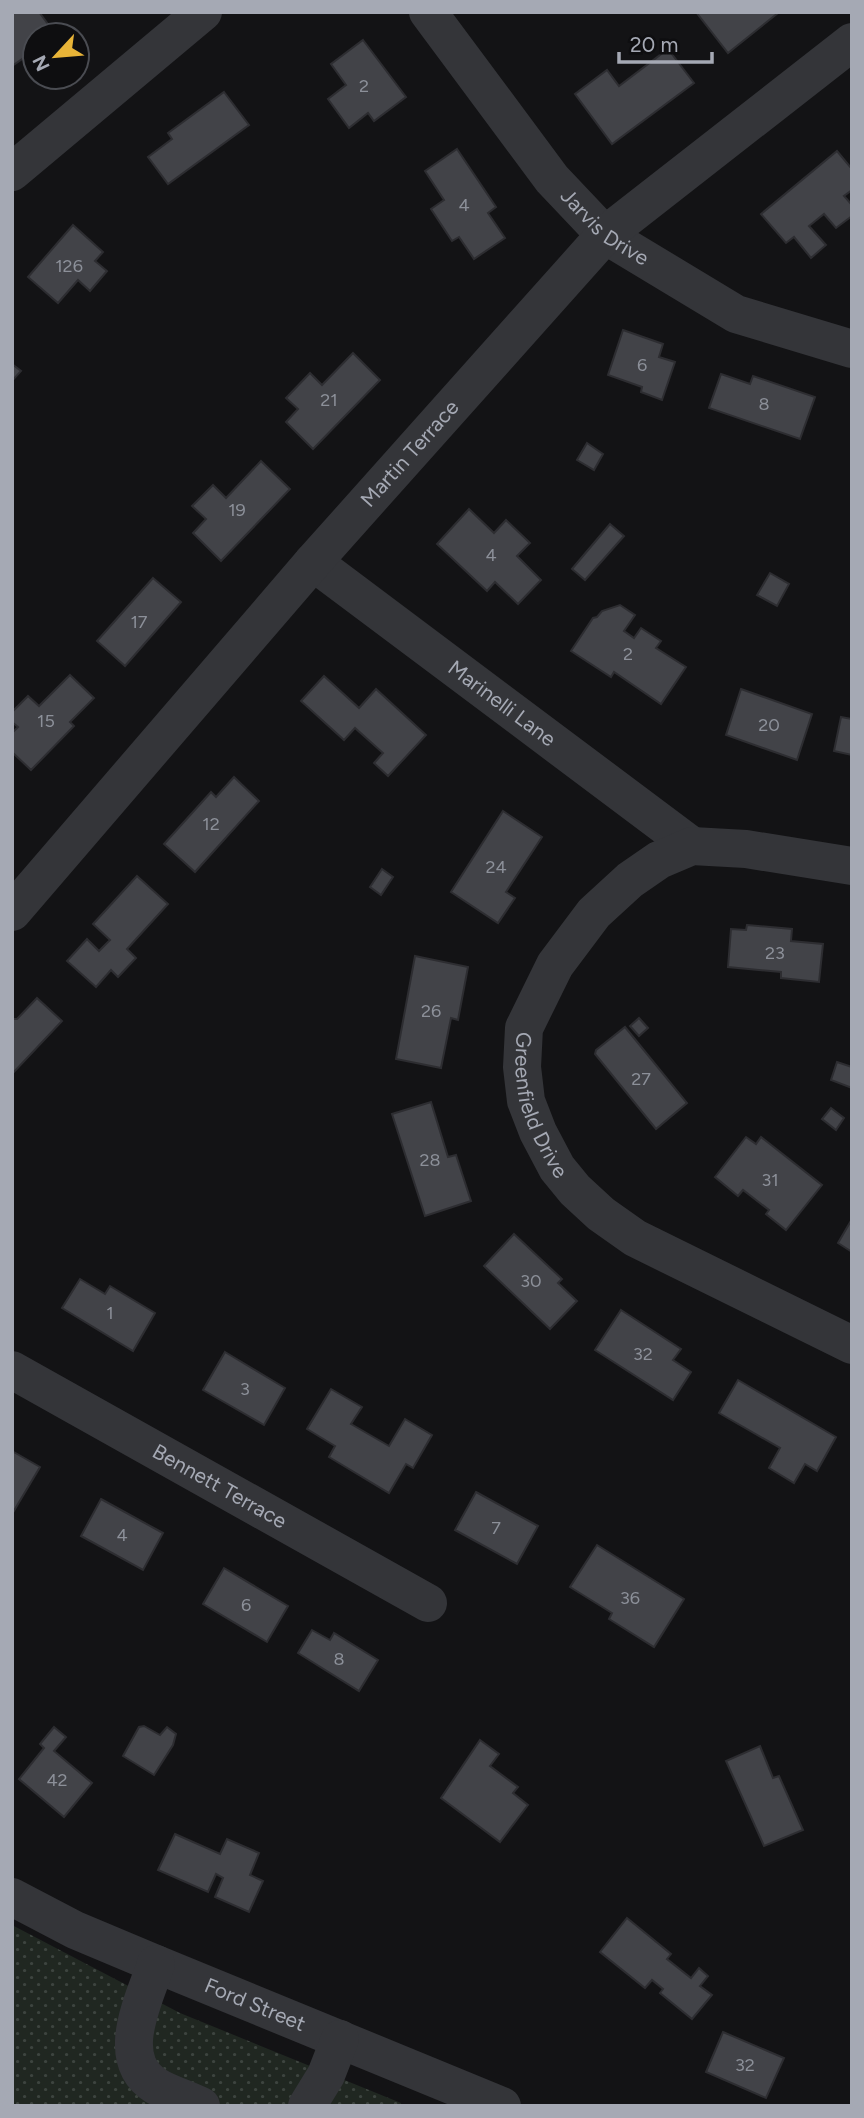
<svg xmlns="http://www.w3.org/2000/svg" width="864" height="2118" viewBox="0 0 864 2118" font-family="Figtree,sans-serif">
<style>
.grass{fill:url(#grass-dots)}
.building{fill:#424348;stroke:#2d2d31;stroke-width:2}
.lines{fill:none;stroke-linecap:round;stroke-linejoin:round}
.minor{stroke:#343539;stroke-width:38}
.labels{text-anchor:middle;stroke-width:7;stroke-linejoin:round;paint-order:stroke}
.number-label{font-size:18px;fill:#8c9099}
.street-label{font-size:21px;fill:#a5a9b4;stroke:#0e0e10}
</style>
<defs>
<pattern id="grass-dots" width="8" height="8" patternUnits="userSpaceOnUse" patternTransform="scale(1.75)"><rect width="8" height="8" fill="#202721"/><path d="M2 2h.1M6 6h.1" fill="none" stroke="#3d443f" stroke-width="1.8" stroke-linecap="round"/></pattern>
</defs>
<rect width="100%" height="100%" fill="#131315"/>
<path class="grass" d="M12 1925 180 2013 401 2103V2106H12Z"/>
<g class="building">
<path d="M12 12H39L56 35H35V50L12 66Z"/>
<path d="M696 12H778V13L728 53Z"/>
<path d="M363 40 406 97 374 121 368 113 349 128 328 99 346 85 331 64Z"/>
<path d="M668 49 694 83 612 144 575 94 607 70 619 86Z"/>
<path d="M224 92 249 125 168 184 148 157 172 139 168 133Z"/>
<path d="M457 149 496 207 488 213 505 238 474 259 459 237 452 241 431 209 444 200 425 171Z"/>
<path d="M837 151 852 169V190L844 196 852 205V216L836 228 824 214 809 226 826 245 811 258 794 237 786 243 761 214Z"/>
<path d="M73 225 103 252 95 261 107 271 90 291 78 280 58 303 28 277Z"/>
<path d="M623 330 663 344 659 357 675 362 662 400 641 392 642 387 608 375Z"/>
<path d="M353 353 380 380 313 449 286 422 298 409 286 398 310 373 322 385Z"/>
<path d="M12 364 21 371 12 381Z"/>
<path d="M721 374 750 384 753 376 815 397 800 439 709 408Z"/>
<path d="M587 443 603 454 594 470 577 460Z"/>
<path d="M261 461 290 489 221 561 193 533 206 519 192 506 213 485 226 498Z"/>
<path d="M469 509 494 533 506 520 530 543 517 556 541 580 518 604 495 582 487 591 437 544Z"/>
<path d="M610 524 624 536 585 580 572 569Z"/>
<path d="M770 573 789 584 777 606 757 595Z"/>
<path d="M153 578 181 602 125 666 97 641Z"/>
<path d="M620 605 635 615 624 631 634 638 641 628 661 641 656 648 686 667 661 704 614 672 611 677 571 651 593 618 597 617 602 611Z"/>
<path d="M70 675 94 698 70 722 74 726 31 770 12 752V733L18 727 12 722V712L28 696 39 706Z"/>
<path d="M324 676 359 708 376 689 426 735 388 776 374 763 383 753 355 728 344 740 301 701Z"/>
<path d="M741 689 812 714 797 760 726 735Z"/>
<path d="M841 717 852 719V755L834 751Z"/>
<path d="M234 777 259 801 195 872 164 844 211 792 216 797Z"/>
<path d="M503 811 542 837 506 892 515 898 498 923 451 892Z"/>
<path d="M382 869 393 877 381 895 370 887Z"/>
<path d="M137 876 168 904 127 949 136 958 118 977 111 970 96 987 67 961 87 939 99 951 110 940 93 924Z"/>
<path d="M747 925 792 929 791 941 823 944 819 982 781 978V972L728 967 731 929 746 930Z"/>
<path d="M415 956 468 967 458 1020 451 1018 441 1068 396 1059Z"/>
<path d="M37 998 62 1021 12 1074V1019H17Z"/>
<path d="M639 1018 648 1028 639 1036 630 1026Z"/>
<path d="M625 1027 687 1103 656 1129 595 1054 596 1050Z"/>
<path d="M837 1062 852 1067V1088L831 1080Z"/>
<path d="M431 1102 448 1157 456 1155 471 1201 425 1216 392 1114Z"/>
<path d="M831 1108 844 1118 836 1130 822 1119Z"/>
<path d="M746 1137 756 1144 761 1137 822 1185 786 1230 766 1214 769 1210 743 1190 738 1196 715 1177Z"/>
<path d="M852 1219V1252L838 1243Z"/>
<path d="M514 1234 562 1279 558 1283 577 1301 550 1329 484 1266Z"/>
<path d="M80 1279 105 1294 110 1286 155 1313 133 1351 62 1308Z"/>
<path d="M621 1310 681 1349 673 1360 691 1372 673 1400 595 1350Z"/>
<path d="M225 1352 285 1388 264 1425 203 1390Z"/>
<path d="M738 1380 836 1437 817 1471 805 1464 794 1483 769 1468 780 1448 719 1413Z"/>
<path d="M331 1389 362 1407 351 1424 389 1446 405 1419 432 1435 413 1468 406 1464 389 1493 329 1457 335 1446 307 1429Z"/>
<path d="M12 1451 40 1467 12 1514Z"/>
<path d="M476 1492 538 1526 517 1564 455 1530Z"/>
<path d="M101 1499 163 1533 143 1570 81 1536Z"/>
<path d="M597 1545 684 1599 654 1647 609 1619 612 1613 570 1587Z"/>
<path d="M224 1568 288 1606 267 1642 203 1604Z"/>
<path d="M312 1630 330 1640 334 1633 378 1660 359 1691 298 1653Z"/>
<path d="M144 1726 160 1735 167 1727 176 1734 173 1745 154 1775 123 1756 139 1727Z"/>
<path d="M54 1727 66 1737 54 1751 92 1783 64 1817 19 1779 44 1748 40 1744Z"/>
<path d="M480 1740 499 1754 490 1766 518 1787 513 1793 528 1805 500 1842 441 1798Z"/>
<path d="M760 1746 773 1778 779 1776 803 1830 764 1846 726 1761Z"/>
<path d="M175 1834 220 1854 227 1839 259 1853 250 1875 263 1881 249 1912 215 1897 223 1878 216 1874 208 1892 158 1870Z"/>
<path d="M627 1918 671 1954 667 1959 691 1978 699 1968 708 1976 700 1986 712 1995 692 2019 660 1993 663 1989 652 1980 645 1988 600 1952Z"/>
<path d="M723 2032 784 2058 766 2098 706 2072Z"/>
</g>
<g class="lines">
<g class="minor">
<path id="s1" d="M428 12 552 179 605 235 736 314 852 349"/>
<path d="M12 172 203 12"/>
<path id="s2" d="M313 562 692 846"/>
<path id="s3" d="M852 866 746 849 692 846 659 860 630 880 594 913 555 965 524 1028 522 1067 526 1101 538 1132 557 1168 575 1190 601 1214 635 1238 852 1345"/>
<path id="s4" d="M12 912 313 562 605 235 852 42"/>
<path id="s5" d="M12 1370 428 1603"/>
<path id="s6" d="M12 1897 75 1930 156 1964 502 2106"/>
<path d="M156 1964C144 2000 113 2059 156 2086 169 2094 187 2099 201 2106"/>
<path d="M307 2106 326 2075 340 2039"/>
</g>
</g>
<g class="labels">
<g class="number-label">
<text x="364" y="92">2</text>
<text x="464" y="211">4</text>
<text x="69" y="272">126</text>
<text x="642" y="371">6</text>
<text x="329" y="406">21</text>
<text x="764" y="410">8</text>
<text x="237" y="516">19</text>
<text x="491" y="561">4</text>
<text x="139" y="628">17</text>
<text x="628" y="660">2</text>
<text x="46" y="727">15</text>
<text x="769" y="731">20</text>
<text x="211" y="830">12</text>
<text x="496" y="873">24</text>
<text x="775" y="959">23</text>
<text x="431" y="1017">26</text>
<text x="641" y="1085">27</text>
<text x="430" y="1166">28</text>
<text x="770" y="1186">31</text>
<text x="531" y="1287">30</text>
<text x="110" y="1319">1</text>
<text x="643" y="1360">32</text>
<text x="245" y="1395">3</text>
<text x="496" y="1534">7</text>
<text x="122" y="1541">4</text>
<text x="630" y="1604">36</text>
<text x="246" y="1611">6</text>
<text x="339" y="1665">8</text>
<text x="57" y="1786">42</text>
<text x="745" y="2071">32</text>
</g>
<g class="street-label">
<text dy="7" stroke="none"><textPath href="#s1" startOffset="280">Jarvis Drive</textPath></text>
<text dy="7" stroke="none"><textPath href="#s4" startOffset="607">Martin Terrace</textPath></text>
<text dy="7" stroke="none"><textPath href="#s2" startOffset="236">Marinelli Lane</textPath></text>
<text dy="7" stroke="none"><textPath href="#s3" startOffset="497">Greenfield Drive</textPath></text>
<text dy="7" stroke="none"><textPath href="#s5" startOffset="238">Bennett Terrace</textPath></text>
<text dy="7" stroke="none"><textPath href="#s6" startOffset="266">Ford Street</textPath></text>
</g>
</g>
<rect width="864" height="2118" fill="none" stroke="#a5a9b4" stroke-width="28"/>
<g transform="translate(56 56) rotate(244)"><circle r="33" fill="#0e0e10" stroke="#4a4c52" stroke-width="2"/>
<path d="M0-5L12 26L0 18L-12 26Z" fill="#e8b438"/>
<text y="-10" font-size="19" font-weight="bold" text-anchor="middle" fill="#a5a9b4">N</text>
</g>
<path d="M619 52v10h93v-10" fill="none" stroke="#a5a9b4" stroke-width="3.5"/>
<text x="630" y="52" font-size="21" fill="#a5a9b4" stroke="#0e0e10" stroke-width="5" paint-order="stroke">20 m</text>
</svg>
